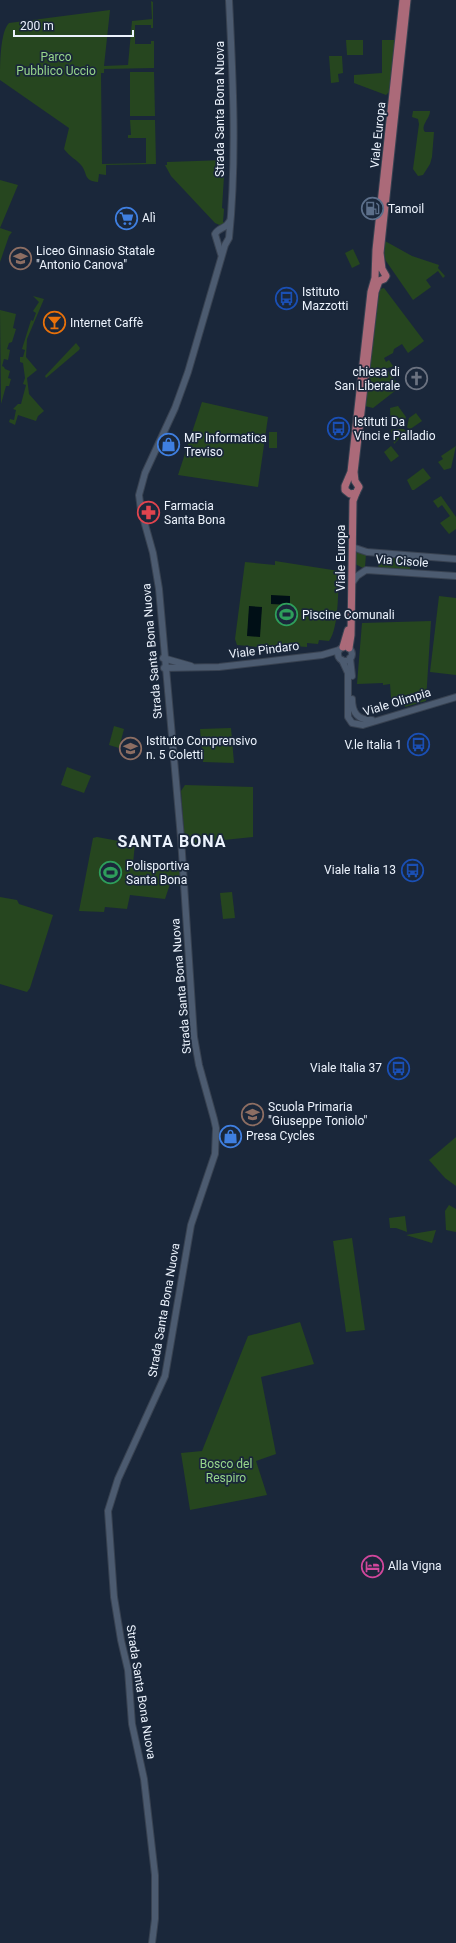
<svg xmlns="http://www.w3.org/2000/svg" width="456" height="1943" viewBox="0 0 456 1943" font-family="Roboto,sans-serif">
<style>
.green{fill:#26461f}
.water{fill:#000f16}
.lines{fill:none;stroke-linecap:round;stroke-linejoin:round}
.minor-casing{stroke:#384251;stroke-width:8}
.major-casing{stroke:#384251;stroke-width:9}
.minor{stroke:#4c5b70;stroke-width:6}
.major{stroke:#ab6a79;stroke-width:7}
.labels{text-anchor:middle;stroke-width:3.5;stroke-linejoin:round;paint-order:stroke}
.park-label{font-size:12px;fill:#97d68b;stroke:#1a273a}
.street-label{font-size:12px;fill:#ecf3fd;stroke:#1a273a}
.poi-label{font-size:12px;fill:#ecf3fd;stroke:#1a273a;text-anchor:start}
.district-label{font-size:16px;font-weight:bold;letter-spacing:1px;fill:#ecf3fd;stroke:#1a273a}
</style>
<rect width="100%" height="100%" fill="#1a273a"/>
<g class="green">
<path d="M151 1 153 2V28H151V25H135V44H151V41H154V68L104 69V73H101L102 164 146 163V138H128V135H131L130 120H155L156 164 106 165V175L99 174 98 182C83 181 88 173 81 165 77 160 70 157 64 149L69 128 0 80C0 65 0 32 9 23L110 10 104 66 128 65 132 21 152 19Z"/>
<path d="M346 40H363V55H347Z"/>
<path d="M382 40H396L389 92 386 95 354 83V75L382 73Z"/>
<path d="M329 56H342L343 73 338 74 339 82 331 83Z"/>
<path d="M130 72H154L155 116H130Z"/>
<path d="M413 111H430C430 119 420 125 425 132H434L432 157 430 164 423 175 418 176 413 169 419 124 418 119 412 117Z"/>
<path d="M225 160 222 208 224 209 223 222 227 223 222 226 215 223 171 176 165 165H167V162Z"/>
<path d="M0 180 18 185 0 228 12 232 9 236 0 262Z"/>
<path d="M385 241 412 256 439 265 438 268 445 276 443 278 438 271 426 280 431 287 413 300 386 261 384 255Z"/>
<path d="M353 249 360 264 352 268 345 253Z"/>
<path d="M384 288 424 341 408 353 402 344 394 349 393 353 384 358 386 362 389 360 393 366C390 368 384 368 379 373L378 376 380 379 382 377 380 374 388 371 400 387 373 408 365 406 379 294 380 289Z"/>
<path d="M33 296 44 299 27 339 26 357 37 370 27 378 29 394 44 411 38 416 36 421 18 415 15 425 9 422 10 419 14 420 16 410 13 409 18 404H21L26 385 23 384 25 378 23 363 20 362V357H23L25 350 22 349 31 320 33 321 36 313 33 311 39 302Z"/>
<path d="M0 310 16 314 13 328 16 329 12 342 9 343 7 349 10 350 8 360 4 359 2 366 4 367 5 369 10 371 8 378 11 379 9 386H6L1 404Z"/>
<path d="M76 343 80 348 79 350 46 378 45 376Z"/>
<path d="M202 402 268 417 258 487 178 475Z"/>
<path d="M398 406 406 417 403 427 391 426 390 408Z"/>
<path d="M416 413 422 421 409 430 407 427 409 418Z"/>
<path d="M393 429H404L406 432 394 444 391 430Z"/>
<rect x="269" y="432" width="8" height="16"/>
<path d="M391 446 399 456 391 462 384 452Z"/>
<path d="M456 446 451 468 444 470 438 462 443 459 441 456Z"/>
<path d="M423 468 431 478 414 490H412L407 480Z"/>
<path d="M441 496 456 517V529L449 534 440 523 450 516 442 505 438 508 433 501Z"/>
<path d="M355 551 366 554 365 567 363 568 355 564Z"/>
<path d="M380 555 411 557 410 572 378 569Z"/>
<path d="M275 561 339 571C338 589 339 628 329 641L319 640 318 644 307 643V647L293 646 292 648H288V650L237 645 235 639 245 562 275 565Z"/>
<path d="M439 596 456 598V675L430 672Z"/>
<path d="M431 621 426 701 405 707 402 698H391L390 684 383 685V683L357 684 362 623Z"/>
<path d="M114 726 124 729 119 748 109 745Z"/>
<path d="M231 728 234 763 203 762 200 729Z"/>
<path d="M67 767 91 776 84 793 61 785Z"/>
<path d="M185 785 253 787V837L185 844 181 791Z"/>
<path d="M97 837 135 844 133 863 180 867 181 886 170 884 165 899 130 895 127 909 105 907 104 912 79 911 93 838Z"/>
<path d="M232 892 235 918 223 919 220 893Z"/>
<path d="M0 897 17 900 19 904 53 915 30 988 27 992 0 984Z"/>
<path d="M456 1137V1186L445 1178 429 1160Z"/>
<path d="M449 1205 456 1209V1232L446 1230 445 1211Z"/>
<path d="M405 1216 407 1232 396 1228H390L389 1218Z"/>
<path d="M436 1230 432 1243 406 1235Z"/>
<path d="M352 1238 365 1330 346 1332 333 1241Z"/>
<path d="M300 1322 314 1364 261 1377 276 1454 256 1461 267 1495 190 1510 181 1453 202 1451 248 1336Z"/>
</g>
<g class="water">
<path d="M271 595 290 596V605L271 604Z"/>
<path d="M249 606 262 607 260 637 247 636Z"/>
</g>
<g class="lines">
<defs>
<g id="minor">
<path d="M221 254 215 234C219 227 226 229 229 222"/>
<path d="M352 545 355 548 367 552 456 559"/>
<path d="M352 583 357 576 366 570 456 576"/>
<circle cx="345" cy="654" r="7"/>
<path d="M163 658 191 666"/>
<path d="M350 658 352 676"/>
<path d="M342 660 348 673V717L352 723 363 725 456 697"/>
<path d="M164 668 219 667 322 655 339 650"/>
<path d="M352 699C352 713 358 720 372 720"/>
<path d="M152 1943 155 1919V1875L144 1779 132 1724 128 1670 121 1640 114 1597 108 1511 118 1479 165 1376 191 1225 215 1154 216 1128 214 1119 199 1065 194 1037 181 838 159 589 153 553 141 510 139 495 145 473 175 408 188 372 225 245 229 238C237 159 233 79 229 0"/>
</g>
<g id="major">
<path d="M403 0 376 250 375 278 371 292 351 472 345 486V490L350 494 356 493 359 487 355 481 354 472 375 292 379 281 384 279 386 276 382 269 380 253 407 0"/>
<path d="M343 647 348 630"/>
<path d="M349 648 351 635 353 501 356 493"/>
</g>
</defs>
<use href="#minor" class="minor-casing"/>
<use href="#major" class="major-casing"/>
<use href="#minor" class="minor"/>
<use href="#major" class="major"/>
</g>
<defs>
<symbol id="fuel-ring" viewBox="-11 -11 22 22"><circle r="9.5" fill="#1a273a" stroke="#5c6f8a" stroke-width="1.5"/><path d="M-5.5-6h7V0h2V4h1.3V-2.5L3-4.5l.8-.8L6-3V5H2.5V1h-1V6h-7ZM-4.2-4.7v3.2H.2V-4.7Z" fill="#5c6f8a"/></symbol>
<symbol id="supermarket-ring" viewBox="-11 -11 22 22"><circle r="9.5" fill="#1a273a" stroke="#3f7fe0" stroke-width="1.5"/><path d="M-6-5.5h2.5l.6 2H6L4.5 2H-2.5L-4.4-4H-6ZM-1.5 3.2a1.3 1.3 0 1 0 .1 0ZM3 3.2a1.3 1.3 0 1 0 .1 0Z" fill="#3f7fe0"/></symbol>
<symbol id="school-ring" viewBox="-11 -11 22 22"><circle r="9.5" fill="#1a273a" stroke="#8d6e63" stroke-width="1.5"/><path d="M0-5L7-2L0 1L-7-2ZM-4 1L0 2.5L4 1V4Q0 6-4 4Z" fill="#8d6e63"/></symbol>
<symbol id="bus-ring" viewBox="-11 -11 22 22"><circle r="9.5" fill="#1a273a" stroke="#1a4fb4" stroke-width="1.5"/><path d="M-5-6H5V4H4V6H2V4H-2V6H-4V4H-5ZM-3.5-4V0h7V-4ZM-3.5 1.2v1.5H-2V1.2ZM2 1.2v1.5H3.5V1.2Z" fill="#1a4fb4"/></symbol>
<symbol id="bar-ring" viewBox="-11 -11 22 22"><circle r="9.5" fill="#1a273a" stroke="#e8710a" stroke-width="1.5"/><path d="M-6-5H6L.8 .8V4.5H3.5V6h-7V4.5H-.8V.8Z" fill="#e8710a"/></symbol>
<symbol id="church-ring" viewBox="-11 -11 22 22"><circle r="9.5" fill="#1a273a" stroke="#6b7280" stroke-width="1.5"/><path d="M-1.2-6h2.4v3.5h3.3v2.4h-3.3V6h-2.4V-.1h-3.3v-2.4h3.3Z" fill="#6b7280"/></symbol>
<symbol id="shop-ring" viewBox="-11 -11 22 22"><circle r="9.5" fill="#1a273a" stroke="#3f7fe0" stroke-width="1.5"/><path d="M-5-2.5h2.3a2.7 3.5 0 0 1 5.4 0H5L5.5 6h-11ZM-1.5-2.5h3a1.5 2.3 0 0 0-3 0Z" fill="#3f7fe0"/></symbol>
<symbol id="pharmacy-ring" viewBox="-11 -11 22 22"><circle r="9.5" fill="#1a273a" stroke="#e0444e" stroke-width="1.5"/><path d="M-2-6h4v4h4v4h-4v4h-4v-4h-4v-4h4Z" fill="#e0444e"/></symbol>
<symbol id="stadium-ring" viewBox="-11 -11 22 22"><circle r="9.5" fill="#1a273a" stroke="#2e9e5b" stroke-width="1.5"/><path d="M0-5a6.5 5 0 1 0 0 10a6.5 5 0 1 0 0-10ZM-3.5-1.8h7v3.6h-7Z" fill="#2e9e5b"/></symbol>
<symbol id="hotel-ring" viewBox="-11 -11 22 22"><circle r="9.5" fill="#1a273a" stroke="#d1479c" stroke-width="1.5"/><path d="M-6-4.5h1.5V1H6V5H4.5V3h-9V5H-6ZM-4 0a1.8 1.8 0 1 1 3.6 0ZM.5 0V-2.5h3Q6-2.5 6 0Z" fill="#d1479c"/></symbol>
</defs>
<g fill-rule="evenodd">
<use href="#fuel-ring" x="360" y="196" width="25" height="25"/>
<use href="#supermarket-ring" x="114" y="206" width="25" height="25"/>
<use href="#school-ring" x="8" y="246" width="25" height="25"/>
<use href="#bus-ring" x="274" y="286" width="25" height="25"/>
<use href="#bar-ring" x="42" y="310" width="25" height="25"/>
<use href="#church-ring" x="404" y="366" width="25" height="25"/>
<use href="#bus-ring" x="326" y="416" width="25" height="25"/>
<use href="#shop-ring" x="156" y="432" width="25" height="25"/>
<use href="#pharmacy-ring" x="136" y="500" width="25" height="25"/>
<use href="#stadium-ring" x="274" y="602" width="25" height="25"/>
<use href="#bus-ring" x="406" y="732" width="25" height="25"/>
<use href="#school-ring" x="118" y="736" width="25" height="25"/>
<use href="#bus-ring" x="400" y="858" width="25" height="25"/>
<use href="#stadium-ring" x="98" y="860" width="25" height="25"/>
<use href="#bus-ring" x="386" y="1056" width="25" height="25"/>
<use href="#school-ring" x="240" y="1102" width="25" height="25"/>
<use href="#shop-ring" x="218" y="1124" width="25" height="25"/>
<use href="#hotel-ring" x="360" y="1554" width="25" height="25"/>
</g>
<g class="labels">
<g class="park-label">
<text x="56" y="61">Parco<tspan x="56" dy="14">Pubblico Uccio</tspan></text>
<text x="226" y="1468">Bosco del<tspan x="226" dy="14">Respiro</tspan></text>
</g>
<g class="street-label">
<text transform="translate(220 109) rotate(-90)" y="4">Strada Santa Bona Nuova</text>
<text transform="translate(378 135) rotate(-84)" y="4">Viale Europa</text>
<text transform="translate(341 558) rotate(-90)" y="4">Viale Europa</text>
<text transform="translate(402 561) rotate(4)" y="4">Via Cisole</text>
<text transform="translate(264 650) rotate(-7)" y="4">Viale Pindaro</text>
<text transform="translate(152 651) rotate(-95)" y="4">Strada Santa Bona Nuova</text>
<text transform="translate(397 702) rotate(-17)" y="4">Viale Olimpia</text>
<text transform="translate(181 986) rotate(-95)" y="4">Strada Santa Bona Nuova</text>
<text transform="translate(164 1310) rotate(-80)" y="4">Strada Santa Bona Nuova</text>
<text transform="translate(141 1692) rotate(81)" y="4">Strada Santa Bona Nuova</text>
</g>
<g class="poi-label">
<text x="388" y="213">Tamoil</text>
<text x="142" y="222">Alì</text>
<text x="36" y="255">Liceo Ginnasio Statale<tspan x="36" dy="14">"Antonio Canova"</tspan></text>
<text x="302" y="296">Istituto<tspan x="302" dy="14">Mazzotti</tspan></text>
<text x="70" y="327">Internet Caffè</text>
<text x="400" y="376" text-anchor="end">chiesa di<tspan x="400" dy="14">San Liberale</tspan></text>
<text x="354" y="426">Istituti Da<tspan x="354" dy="14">Vinci e Palladio</tspan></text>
<text x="184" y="442">MP Informatica<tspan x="184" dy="14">Treviso</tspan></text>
<text x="164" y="510">Farmacia<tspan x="164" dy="14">Santa Bona</tspan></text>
<text x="302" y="619">Piscine Comunali</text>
<text x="146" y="745">Istituto Comprensivo<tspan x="146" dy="14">n. 5 Coletti</tspan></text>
<text x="402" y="749" text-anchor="end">V.le Italia 1</text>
<text x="126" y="870">Polisportiva<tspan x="126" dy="14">Santa Bona</tspan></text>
<text x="396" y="874" text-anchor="end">Viale Italia 13</text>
<text x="382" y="1072" text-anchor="end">Viale Italia 37</text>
<text x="268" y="1111">Scuola Primaria<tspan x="268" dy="14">"Giuseppe Toniolo"</tspan></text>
<text x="246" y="1140">Presa Cycles</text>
<text x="388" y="1570">Alla Vigna</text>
</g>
<g class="district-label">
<text x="172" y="847">SANTA BONA</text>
</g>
</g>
<path d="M14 30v6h119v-6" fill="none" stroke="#ecf3fd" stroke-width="2"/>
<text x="20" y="30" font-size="12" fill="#ecf3fd" stroke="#1a273a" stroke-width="3" paint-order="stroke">200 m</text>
</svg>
